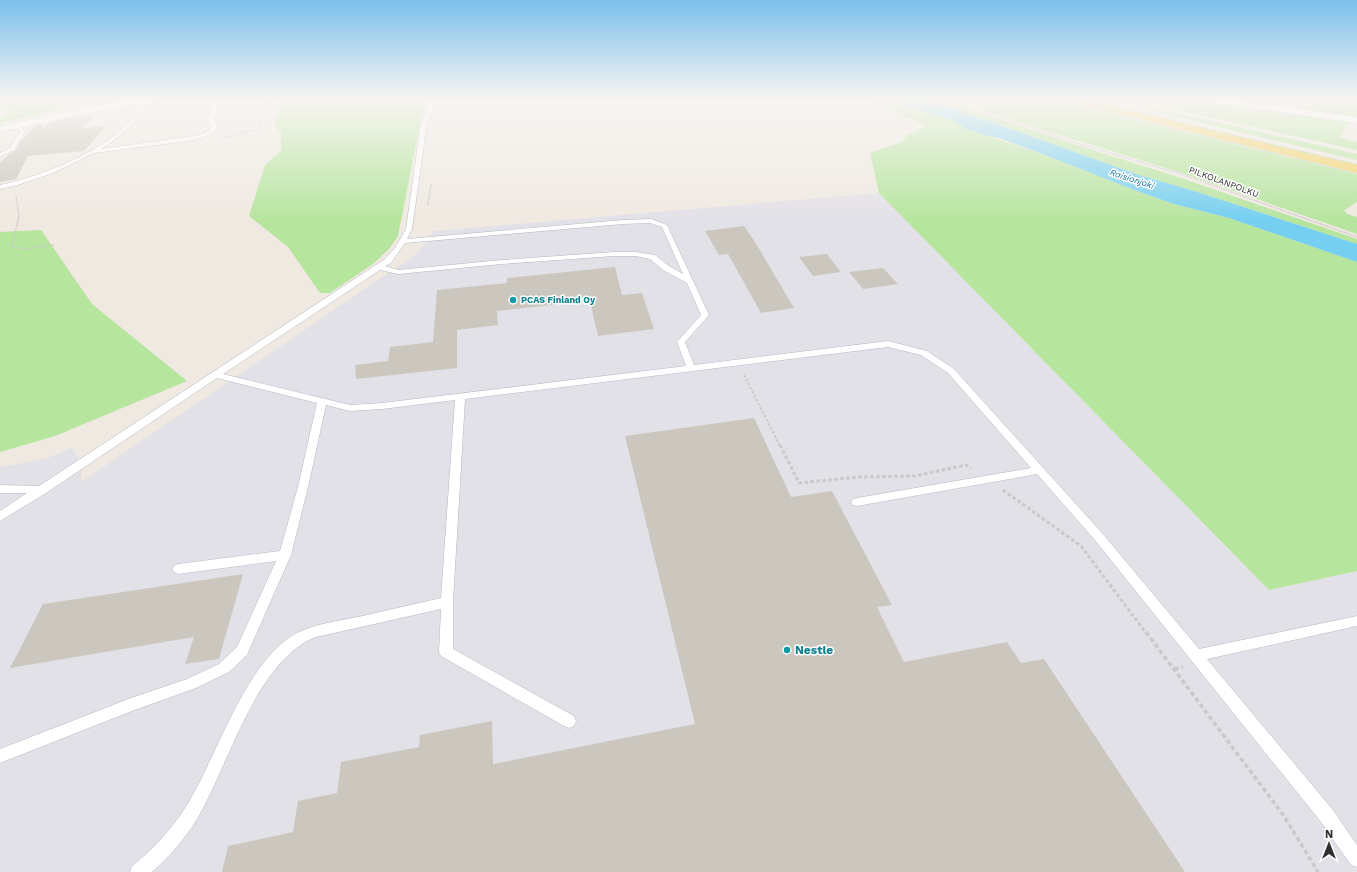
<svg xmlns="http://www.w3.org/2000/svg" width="1357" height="872" viewBox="0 0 1357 872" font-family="'Work Sans',sans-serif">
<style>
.industrial{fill:#e3e1e8}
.green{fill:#b6e59e}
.water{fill:#75cff0}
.building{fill:#cbc7bf}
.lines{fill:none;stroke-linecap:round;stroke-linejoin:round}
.lane-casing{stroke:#b4b7c1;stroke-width:1}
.street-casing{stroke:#b4b7c1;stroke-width:1}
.secondary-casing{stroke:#b4b7c1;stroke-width:1}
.primary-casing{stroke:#c9c9c9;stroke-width:1}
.path-far3{stroke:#c9c9c9;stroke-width:1.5;stroke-dasharray:1.5 1;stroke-linecap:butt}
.path-far2{stroke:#c9c9c9;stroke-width:2;stroke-dasharray:2.5 2;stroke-linecap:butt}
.path-far1{stroke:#c9c9c9;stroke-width:3;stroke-dasharray:3.5 2.5;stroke-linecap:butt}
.path{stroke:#c9c9c9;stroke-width:3.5;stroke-dasharray:4.5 3;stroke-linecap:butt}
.lane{fill:#fff;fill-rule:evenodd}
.street{fill:#fff;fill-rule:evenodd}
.secondary{fill:#fff;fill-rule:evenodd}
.primary{fill:#f2d163;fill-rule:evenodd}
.culture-dot{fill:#0f9aa8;stroke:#fff;stroke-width:1.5}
.labels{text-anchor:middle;stroke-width:3;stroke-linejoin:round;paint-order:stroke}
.far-water-label{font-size:9px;font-style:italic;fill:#0d6fa3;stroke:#fff}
.far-street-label{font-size:9px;fill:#2e2e2e;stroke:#fff}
.far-culture-label{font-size:9px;font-weight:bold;fill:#0d838f;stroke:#fff;text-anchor:start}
.near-culture-label{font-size:12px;font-weight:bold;fill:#0d838f;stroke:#fff;text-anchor:start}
</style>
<rect width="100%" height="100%" fill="#efe9e1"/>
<path class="industrial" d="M879 193 1269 590 1357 571V872H0V467L45 459 72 448 82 463 81 482 416 254 424 245 434 231Z"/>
<g class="green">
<path d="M0 99H109L0 123V118L12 110 0 111Z"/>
<path d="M290 99H425L398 236 390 248 373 264 330 293H320L288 247 249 216 265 165 281 151V132L274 126 277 113Z"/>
<path d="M866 99H887L921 111 952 120 965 128 1048 156 1134 190 1174 204 1229 218 1357 262V571L1269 590 879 193 870 153 902 142 907 135 927 126Z"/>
<path d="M927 99H942L1074 144 1184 179 1357 239V244L1194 191 1139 175Z"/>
<path d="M951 99H1050L1357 174V202L1344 210 1347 214 1357 217V234L1182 173 1025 124Z"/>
<path d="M1077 99H1085L1357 164V167Z"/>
<path d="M1102 99H1114L1357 154V160Z"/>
<path d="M1128 99H1195L1275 108 1351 120 1339 137 1357 142V150Z"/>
<path d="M1224 99H1357V118L1289 106Z"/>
<path d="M41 230 92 304 187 381 55 436 0 452V232Z"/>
</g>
<path class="water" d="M887 99H926L1139 175 1194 191 1357 244V262L1229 218 1174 204 1134 190 1048 156 999 138 985 135 965 128 952 120 921 111Z"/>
<g class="building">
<path d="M95 117 81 128 106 126 84 151 28 156 16 179 0 182V163L8 155 15 151 21 141 36 126 43 124 40 130 50 123 74 118Z"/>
<path d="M744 226 755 242 794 308 761 313 728 254 719 255 705 231Z"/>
<path d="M827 254 841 272 813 276 799 257Z"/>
<path d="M615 267 622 295 642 293 654 329 598 336 590 301 497 311 498 325 457 330V368L356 379 355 365 388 361 390 347 433 342 437 290 507 283V278Z"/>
<path d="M883 268 898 284 863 289 849 272Z"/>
<path d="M754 418 791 497 832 491 892 605 877 607 904 662 1007 642 1021 663 1044 659 1185 872H222L228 846 293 832 298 801 337 793 341 762 419 747 420 735 492 721 493 764 695 724 625 436Z"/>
<path d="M243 574 219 659 185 664 194 637 10 668 43 604Z"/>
</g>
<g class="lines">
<defs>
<g id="lane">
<path d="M143 99 147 100C137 122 122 136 101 149L200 135 210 130 211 125 208 119 215 99H219L214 119 217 125 216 131 204 137 189 141 94 153 53 173 18 185 0 189V185C41 176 102 153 131 120 136 114 139 106 143 99Z"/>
<path d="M430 99H434L426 130 412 229 407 239 623 220 651 219 667 225 709 315 685 342 694 365 888 341 927 351 954 369 1102 533 1199 649 1357 616V626L1207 659 1333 810 1357 845V867L1351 865 1321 822 1094 539 1037 474 857 506 853 505 851 502 853 499 857 498 1031 468 948 373 921 355 888 347 465 399 453 602V649L574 716 576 721 574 726 569 728 564 726 441 656 439 652 441 609 316 637C256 660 228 767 197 819 185 839 169 857 152 872H130L132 866C153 850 171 830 185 808 216 760 245 660 297 633 315 624 337 621 358 617 386 611 413 604 441 598L455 400 382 409 350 411 326 405 308 487 291 555 247 655 229 672 196 688 132 711 0 763V749L131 698 187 679 219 664 237 647 276 561 178 574 174 572 172 569 174 566 178 564 280 551 298 487 317 403 217 378 46 493 0 521V511L27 493H0V485L39 486 385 259 395 248 406 229 420 130ZM650 223 662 227 683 274 669 266 655 255 636 252H614L502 260 398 270 385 266 391 263 405 243 623 224ZM614 256H636L650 259 663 270 687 283 701 315 677 342 686 366 382 403 350 405 223 374 380 270 398 274 502 264Z"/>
<path d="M11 125H15L26 130 14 150 0 157V153L10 148 20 131 11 127Z"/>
</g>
<path id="street" d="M1203 99H1225L1357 117V123L1208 102Z"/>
<path id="secondary" d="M139 99H162L157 102 99 111 0 132V126L99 105Z"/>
<path id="primary" d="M1065 99H1081L1357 165V173L1066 101Z"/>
</defs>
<use href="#lane" class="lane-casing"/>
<use href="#street" class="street-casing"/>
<use href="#secondary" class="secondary-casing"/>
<use href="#primary" class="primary-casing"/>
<g class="path-far3">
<path d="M266 99H272"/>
<path d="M948 99 1080 144 1184 175 1357 237"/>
<path d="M222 138 256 130 260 126 269 99"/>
<path d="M16 196 19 216 12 247 25 249 54 245"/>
<path d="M428 205 431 184"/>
</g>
<path class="path-far2" d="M744 375 780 446"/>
<g class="path-far1">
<path d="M780 445 799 483 859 477 915 476 966 465 971 468"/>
<path d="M1003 490 1081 546 1146 633"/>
</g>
<g class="path">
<path d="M1146 632 1284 816 1318 872"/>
<path d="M1174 669 1183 667"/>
</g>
<use href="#lane" class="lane"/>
<use href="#street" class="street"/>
<use href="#secondary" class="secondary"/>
<use href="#primary" class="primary"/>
</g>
<linearGradient id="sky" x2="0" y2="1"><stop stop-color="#7abfeb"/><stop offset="0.45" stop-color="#f8f5f2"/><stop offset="1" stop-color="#f8f5f2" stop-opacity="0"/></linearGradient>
<rect width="1357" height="221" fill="url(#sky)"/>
<g class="culture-dot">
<circle cx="513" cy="300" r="4"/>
<circle cx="787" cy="650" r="4"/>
</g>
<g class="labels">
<g class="far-water-label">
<text transform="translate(1132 179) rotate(18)" y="3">Raisionjoki</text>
</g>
<g class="far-street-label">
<text transform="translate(1224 182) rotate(20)" y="3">PILKOLANPOLKU</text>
</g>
<g class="far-culture-label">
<text x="521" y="303">PCAS Finland Oy</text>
</g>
<g class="near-culture-label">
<text x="795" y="654">Nestle</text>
</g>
</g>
<g transform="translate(1329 844)" stroke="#ffffff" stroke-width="3" paint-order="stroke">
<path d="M0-3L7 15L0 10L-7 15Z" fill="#2e2e2e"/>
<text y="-6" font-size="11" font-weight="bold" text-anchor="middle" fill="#2e2e2e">N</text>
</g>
</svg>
